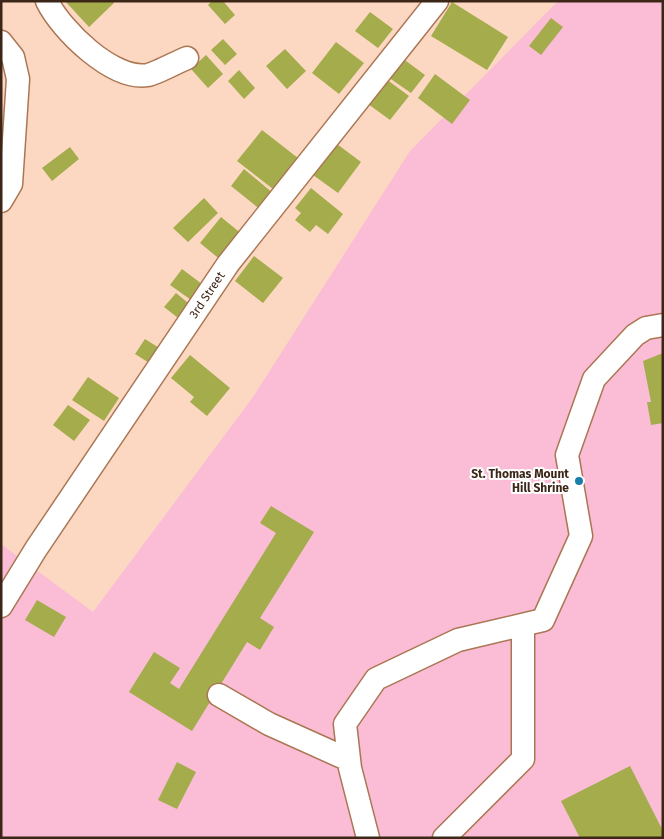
<svg xmlns="http://www.w3.org/2000/svg" width="664" height="839" viewBox="0 0 664 839" font-family="'Fira Sans',sans-serif">
  <style>
    .green { fill: #fabdd5 }
    .building { fill: #a4ac4b }
    .lines { fill: none; stroke-linecap: round; stroke-linejoin: round }
    .minor-casing { stroke: #ab7653; stroke-width: 25 }
    .minor { stroke: #fff; stroke-width: 22 }
    .poi-dot { fill: #1b7eaa; stroke: #fff; stroke-width: 2 }
    .labels { text-anchor: middle; stroke-width: 4; stroke-linejoin: round; paint-order: stroke }
    .street-label { font-size: 12px; fill: #3c2617; stroke: #fff }
    .poi-label { font-size: 12px; font-weight: bold; fill: #3c2617; stroke: #fff; text-anchor: end }
  </style>
  <rect width="100%" height="100%" fill="#fcd8c2"/>
  <!-- green -->
  <path class="green" d="M558,1h105v837h-662v-294l92,68 160,-215 157,-246z"/>
  <!-- building -->
  <path class="building" d="M65,1h47l2,2 -25,24z
    M212,1h11l12,14 -10,9 -17,-19z
    M452,2l56,35 -21,33 -56,-34z
    M370,12l23,17 -15,19 -23,-17z
    M551,18l12,9 -22,28 -12,-9z
    M223,39l14,15 -12,11 -14,-15z
    M336,42l28,21 -25,31 -27,-21z
    M285,49l21,22 -19,18 -21,-23z
    M206,55l17,19 -15,14 -17,-19z
    M402,58l23,17 -14,18 -23,-16z
    M239,70l16,18 -11,11 -16,-18z
    M435,74l35,26 -18,24 -34,-26z
    M382,76l27,20 -19,24 -26,-19z
    M262,130l36,28 -25,31 -36,-28z
    M337,144l24,18 -23,31 -25,-18z
    M70,147l9,12 -27,22 -10,-13z
    M244,169l30,25 -13,16 -30,-24z
    M311,188l32,26 -15,20 -12,-9 -6,7 -15,-12 6,-7 -6,-5z
    M204,198l14,15 -30,29 -15,-14z
    M221,217l22,18 -21,26 -22,-18z
    M254,256l29,22 -20,25 -28,-22z
    M182,269l24,18 -12,15 -24,-17z
    M176,293l17,14 -11,14 -18,-14z
    M145,339l19,12 -10,15 -19,-12z
    M663,353v70l-12,2 -4,-23h4l-8,-41z
    M190,355l40,33 -23,28 -17,-14 4,-5 -23,-19z
    M88,377l31,21 -15,23 -32,-21z
    M68,405l22,15 -16,21 -21,-16z
    M271,506l43,26 -54,86 14,9 -14,23 -13,-8 -55,89 -63,-39 25,-40 26,16 -10,15 9,6 97,-156 -16,-10z
    M37,600l29,17 -12,20 -29,-17z
    M177,762l19,10 -19,37 -19,-9z
    M630,766l33,65v7h-83l-19,-37z"/>
  <g class="lines">
    <!-- minor casing -->
    <g class="minor-casing">
      <path id="minor" d="M47,1c14,29 66,80 101,74 9,-2 29,-13 39,-17
        M1,42l12,15 5,22 -7,105 -10,17
        M1,606l35,-57 192,-285 209,-263
        M219,695l50,29 80,36
        M368,838l-18,-70 -5,-44 31,-45 82,-39 85,-20 38,-84 -14,-81 27,-76 41,-44 11,-7 17,-3
        M444,838l79,-79v-134"/>
    </g>
    <!-- minor -->
    <use href="#minor" class="minor"/>
  </g>
  <!-- markers -->
  <circle class="poi-dot" cx="579" cy="481" r="5"/>
  <g class="labels">
    <!-- street labels -->
    <g class="street-label">
      <text transform="translate(207 295) rotate(-56)" y="4">3rd Street</text>
    </g>
    <!-- poi labels -->
    <g class="poi-label">
      <text x="569" y="478">St. Thomas Mount<tspan x="569" dy="14">Hill Shrine</tspan></text>
    </g>
  </g>
  <!-- border -->
  <rect width="664" height="839" fill="none" stroke="#3c2617" stroke-width="5"/>
</svg>
